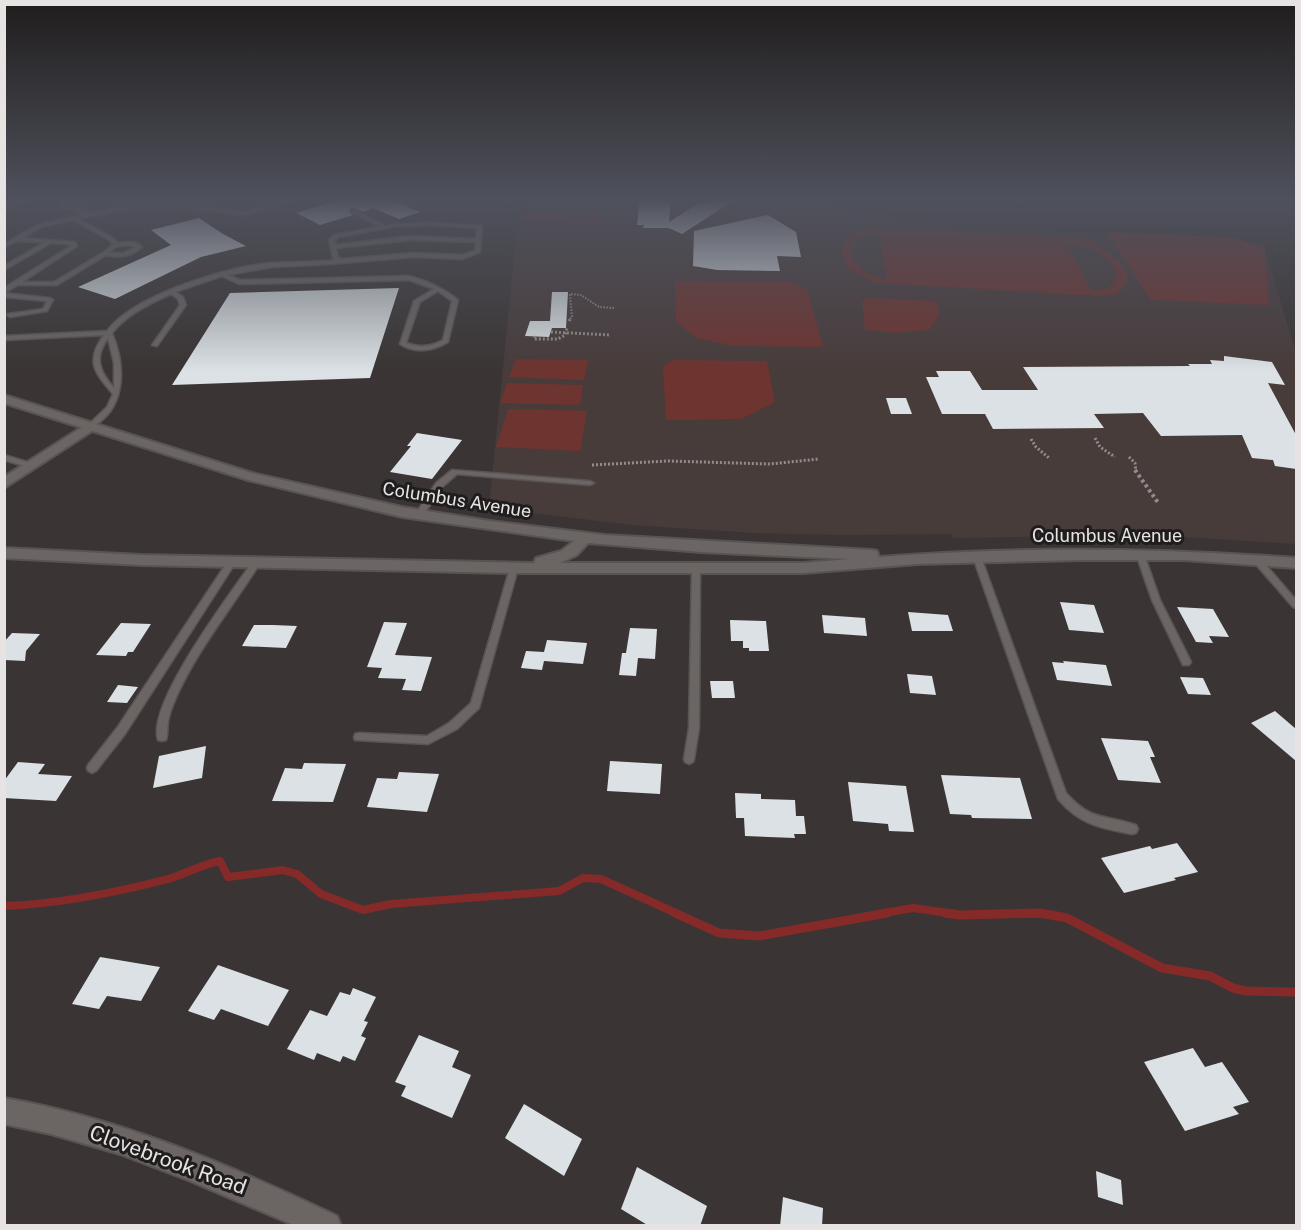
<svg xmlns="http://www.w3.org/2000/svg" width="1301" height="1230" viewBox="0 0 1301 1230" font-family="'Public Sans',sans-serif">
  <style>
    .built { fill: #483c3b }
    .green { fill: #6e3430; fill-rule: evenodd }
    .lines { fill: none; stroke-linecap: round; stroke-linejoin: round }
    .stream-far1 { stroke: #852a28; stroke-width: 8 }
    .stream { stroke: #852a28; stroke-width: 9 }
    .building { fill: #dbe1e4 }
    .service-casing { stroke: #585453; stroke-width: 3 }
    .minor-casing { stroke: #585453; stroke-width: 4 }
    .tertiary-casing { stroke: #585453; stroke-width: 4 }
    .path-far2 { stroke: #918d8c; stroke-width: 2; stroke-dasharray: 1.5 1.5; stroke-linecap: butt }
    .path-far1 { stroke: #918d8c; stroke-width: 3; stroke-dasharray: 2 2; stroke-linecap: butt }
    .path { stroke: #918d8c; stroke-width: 4; stroke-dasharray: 3 3; stroke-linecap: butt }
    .service { fill: #6b6564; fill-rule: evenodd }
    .minor { fill: #6b6564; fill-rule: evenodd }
    .tertiary { fill: #6b6564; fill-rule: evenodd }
    .labels { text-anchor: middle; stroke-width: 6; stroke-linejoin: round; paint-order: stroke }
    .street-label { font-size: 18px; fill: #e6e3e2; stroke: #1f1d1d }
    .near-street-label { font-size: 21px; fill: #e6e3e2; stroke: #1f1d1d }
  </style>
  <rect width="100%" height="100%" fill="#3a3534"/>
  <!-- built -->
  <path class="built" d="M525,199h266l154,26 318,19 33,108v192l-140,-9 -203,3 -2,-4 -106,1 -91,-2 -121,-8 -144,-17 27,-270z"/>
  <!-- green -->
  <path class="green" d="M527,211l69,1v4l4,1 -3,6 -77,-2z
    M882,228l212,11 5,6h-5c16,7 34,18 34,37l-12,12 -16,2 -224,-13 -27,-14 -8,-18c4,-19 23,-21 41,-23zM879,233l7,45 -1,1c-34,-6 -50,-41 -6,-46zM1066,243c19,3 43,11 50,31l-3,10 -7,5 -14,2z
    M1106,232l129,6 30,11 4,56 -118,-5z
    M675,281l115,1 17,7 16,58 -90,-1 -36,-8 -21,-16z
    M869,298l68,3 3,13 -11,16 -34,3 -30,-3 -3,-29z
    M516,359l72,1 -4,20 -75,-3z
    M673,360l94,1 8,41 -34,17 -75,1 -3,-54z
    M507,383l76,2 -3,20 -80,-2z
    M508,409l79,2 -7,40 -84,-4z"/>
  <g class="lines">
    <!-- stream-far1 -->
    <path class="stream-far1" d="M4,906c56,-2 110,-13 164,-27 18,-5 34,-15 52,-18l8,16 55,-7 14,4 24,20 42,16 28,-6 168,-13 24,-13 18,1 77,35
      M878,914l35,-6 42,6
      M989,914h58"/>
    <!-- stream -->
    <path class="stream" d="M675,913l44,20 40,3 128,-23
      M945,913l15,2 80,-2 27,5 95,50 48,8 23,12 13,3 50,1"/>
  </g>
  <!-- building -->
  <path class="building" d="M341,199h49l30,13 -21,7 -26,-11 -10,4 -11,-5 -3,4 4,4 -33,10 -24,-12z
    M640,199l31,1 -2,22 30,-19 3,1 7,-5h27l-54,35 -13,-6h-26l1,-3h-7z
    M768,215l28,17 5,25 -24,-1 3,15 -63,-1 -24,-4 1,-35z
    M199,218l24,16 23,12 -45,11 -86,42 -37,-12 93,-42 -20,-15z
    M399,288l-29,90 -198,7 58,-92z
    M552,292h16l-2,36h-14l-3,9 -24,-1 5,-15h20z
    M1224,356l48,6 13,23 -17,-2 28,52v34l-21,-3 -2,-6 -21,-2 -10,-23 -81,1 -18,-23 -49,1 10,14 -111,1 -8,-15h-43l-16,-37h13l-3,-6h34l12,19h56l-15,-23 167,-1 -2,-2h24l-2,-4 14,1z
    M886,398h20l6,16h-21z
    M417,433l45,7 -30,39 -42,-7 21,-26h-4z
    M1060,602l34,3 10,28 -35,-3z
    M1177,607l36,2 16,28 -20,-1 4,7 -17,-1z
    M908,612l40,3 5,16h-41z
    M822,615l43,3 2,18 -43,-3z
    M730,620l36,1 3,30h-20v-3h-6v-7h-12z
    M384,622l23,1 -12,32 37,2 -11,34 -19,-1 4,-11 -28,-1 4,-10 -15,-1z
    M121,623l30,1 -18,28h-5l-2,4 -30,-1z
    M254,625h19l24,1 -11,22 -44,-2z
    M630,628l27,1 -2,30 -17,-1 -2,18 -17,-1 3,-22h4z
    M12,633l28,1 -14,17 -1,10 -21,-1v-18z
    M547,640l40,3 -4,21 -39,-3 -2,9 -21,-2 5,-17 18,1z
    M1063,661l43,4 6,21 -55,-6 -5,-18 12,1z
    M907,674l25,2 4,19 -26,-2z
    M1180,677l23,1 8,17 -23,-1z
    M710,681h23l2,17h-23z
    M118,685l20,2 -11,16 -20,-1z
    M1275,711l21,18v32l-45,-38z
    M1101,738l47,3 7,16h-5l11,26 -43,-3z
    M206,746l-4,32 -49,10 6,-32z
    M610,761l52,3 -2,30 -53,-3z
    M18,762l27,2 -7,10 34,2 -16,25 -52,-3v-17z
    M304,763l42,1 -13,38 -61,-1 13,-33 17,1z
    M399,772l40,2 -12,38 -60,-5 10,-29 20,1z
    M941,775l79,3 12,41 -60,-1 -1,-3 -21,-1z
    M848,782l58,4 8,46 -25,-1 -1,-7 -35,-3z
    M735,793l26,1v5l34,1 1,16h8l2,18h-12l1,4 -50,-2 -1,-18h-8z
    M1177,843l21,29 -24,6 2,2 -52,13 -23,-35 49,-12 2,3z
    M100,957l60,10 -19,34 -34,-5 -8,13 -27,-5z
    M218,965l71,25 -21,36 -47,-17 -7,11 -26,-9z
    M353,988l23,9 -12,24 4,1 -7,14 5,2 -11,23 -12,-5 -3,6 -23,-9 -3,7 -27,-11 23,-39 17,6 13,-24 10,3z
    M419,1035l40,16 -7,16 19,8 -19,43 -51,-22 5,-10 -11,-4z
    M1193,1048l12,19 17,-5 27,40 -16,5 6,7 -54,17 -41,-69z
    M524,1104l58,35 -18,37 -59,-38z
    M637,1167l70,39 -7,20h-51l-28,-17z
    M1096,1171l25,9 2,25 -25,-8z
    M783,1197l40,11 -1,18h-42z"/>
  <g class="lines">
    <!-- service casing -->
    <g class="service-casing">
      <path id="service" d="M63,199h9l7,11 3,2 3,-3 -6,-10h4l6,10 -4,5 61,-11 67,5 30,5 48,-14h8l-56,16 -30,-5 -67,-5 -68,14 32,17 8,7c9,-1 17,-3 24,4 -10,9 -23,11 -36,8l-49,30h-39l-14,8v-5l67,-42 -4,-2 -16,-1 -47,27v-4l41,-24 -28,-1 -13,6v-3l33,-19 43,-10 -6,-6h-11l-3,-7zM68,199l4,8h-5l-3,-5zM73,220l33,18 8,6 -10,8 -50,30h-32l55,-36 -2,-4 -53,-4 19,-11zM128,245l8,2 -13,6h-14l6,-6z
        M353,209l32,17 12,-2 36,-1 49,3 -2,26 -18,7 -48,-2 -85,7 -57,3 -45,8 13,5 169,-4c19,5 34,12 49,24l-10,42c-15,9 -33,12 -48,2l14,-43 20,-12 -25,-9 -170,4 -17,-8 -47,16 8,5 3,8 -29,41 -5,-1 28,-40 -2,-6 -7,-5c-21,9 -45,21 -59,39 14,33 15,77 -22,95l-3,-2 20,-19 6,-13c-19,-22 -28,-33 -9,-59l-100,5v-4l103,-5c26,-35 112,-61 154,-67 25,-3 50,-1 74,-4l-2,-2 -4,-18 5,-5 46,-8 -29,-16v-1zM433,225l44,3 -1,11 -66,-3 -74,9 -1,-5 3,-3 59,-11zM410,240l66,2 -1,9 -13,4 -48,-2 -73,6 -3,-2 -2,-9zM438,291l14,10 -9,39c-12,7 -23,8 -37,3l14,-41zM108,338l6,25v25c-15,-17 -20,-31 -6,-50z
        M4,293l46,5 3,2 -6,11 -37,6 -3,-2 1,-1 35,-5 4,-8 -43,-4z
        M4,455l30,9 1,2 -4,2 -27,-8z
        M452,470l138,11 4,2 -4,2 -133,-11 -15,13 -20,30h-6l-1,-2 21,-32z
        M1140,551l4,3 16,46 31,62 -2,3h-6l-31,-65 -16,-46z
        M977,554l4,3 85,236c26,29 38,21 70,32l2,4 -2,4 -4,1c-31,-6 -52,-9 -74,-35l-85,-242z
        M1256,556l3,1 37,43v8l-3,-1 -40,-46 -1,-2 1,-2z
        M231,560l4,3 -1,2 -109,169 -29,37 -4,2 -4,-2 -1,-3 1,-3 29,-37 111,-167z
        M256,560l4,3c-28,45 -64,88 -85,137 -3,7 -6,15 -7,22 -1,6 0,12 -2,18l-4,1 -4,-1c-12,-36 73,-147 95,-179z
        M514,565l4,3 -39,140 -22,21 -29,15 -73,-4 -1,-3 1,-3 4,-1 68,3 22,-13 22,-20 39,-135z
        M696,566l4,3 -1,159 -5,31 -1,3 -4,2 -4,-2 -1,-3 5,-31 3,-159z"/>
    </g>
    <!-- minor casing -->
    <g class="minor-casing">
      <path id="minor" d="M90,422l5,1 1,3 -1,3 -91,59v-11z
        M4,1098c110,19 216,63 316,110l17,8 4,10h-45l-108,-46 -68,-26 -69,-20 -47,-10z"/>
    </g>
    <!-- tertiary casing -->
    <g class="tertiary-casing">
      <path id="tertiary" d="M16,199h10l-22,13v-6z
        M4,395l248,78 150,34 88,14 115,14 267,15 5,1 2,6c138,-11 278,-9 417,1v10l-112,-8h-102l-164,4 -115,9h-289l-373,-8 -137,-7v-10l137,7 393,8 2,-5 25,-7 13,-10 -172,-24 -154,-37 -244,-77zM588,543l113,9 148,7 -46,4h-243l17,-8z"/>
    </g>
    <!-- path-far2 -->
    <path class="path-far2" d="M570,319l2,-2 -2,-23 11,1 18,12 16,1"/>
    <!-- path-far1 -->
    <path class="path-far1" d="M569,321l2,-3
      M551,332l60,3
      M535,336l-1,3h24l7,-4 2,-7
      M1095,438l5,9 15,10
      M1031,439l5,8 13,11
      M1129,457l6,6 1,9
      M592,465l76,-4 102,3 49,-5"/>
    <!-- path -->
    <path class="path" d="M1135,470l24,34"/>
    <!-- service -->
    <use href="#service" class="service"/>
    <!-- minor -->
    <use href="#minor" class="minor"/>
    <!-- tertiary -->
    <use href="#tertiary" class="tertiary"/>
  </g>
  <!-- sky -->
  <linearGradient id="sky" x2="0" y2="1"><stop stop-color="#201d1d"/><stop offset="0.54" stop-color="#4f515c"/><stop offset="1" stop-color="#4f515c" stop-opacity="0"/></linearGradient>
  <rect width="1301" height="371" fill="url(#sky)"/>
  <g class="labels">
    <!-- street labels -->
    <g class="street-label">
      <text transform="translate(457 500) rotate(9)" y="6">Columbus Avenue</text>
      <text x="1107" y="542">Columbus Avenue</text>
    </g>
    <!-- near-street labels -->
    <g class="near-street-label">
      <text transform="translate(168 1160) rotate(20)" y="7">Clovebrook Road</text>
    </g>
  </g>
  <!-- border -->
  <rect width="1301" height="1230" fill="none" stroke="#e6e3e2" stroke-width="12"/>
</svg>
